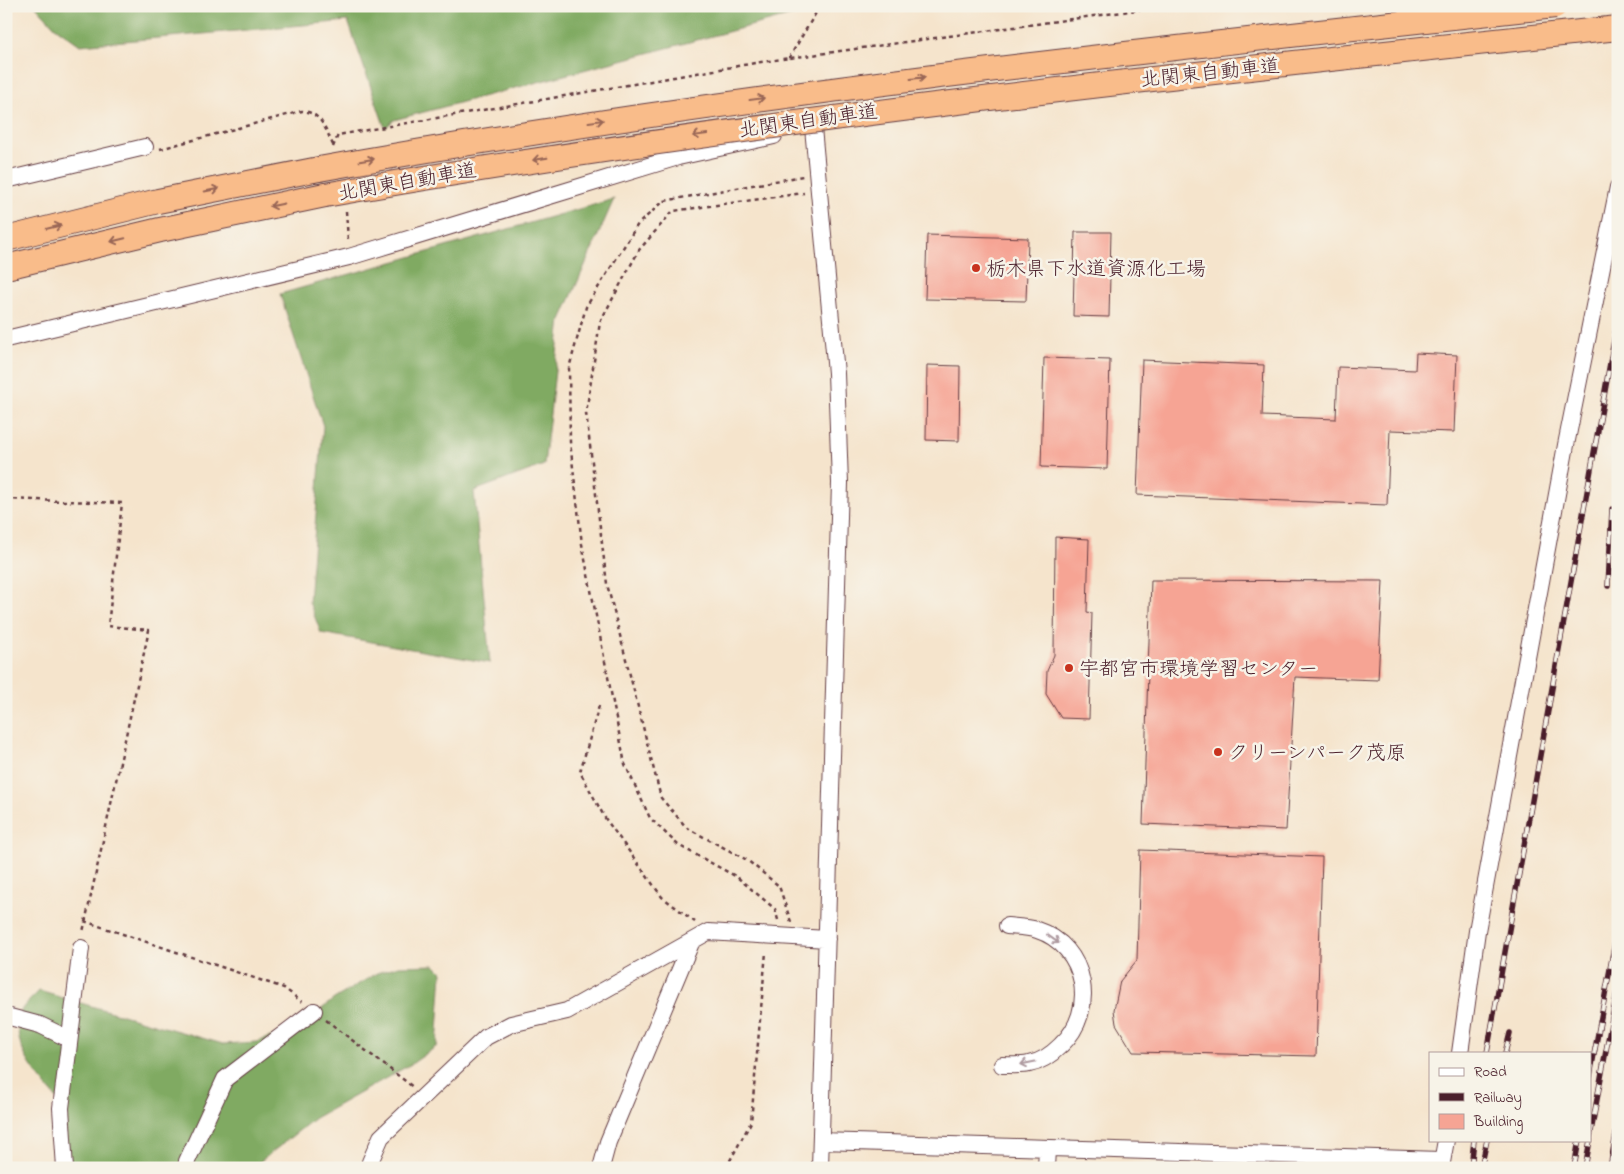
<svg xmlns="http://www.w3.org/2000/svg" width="1624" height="1174" viewBox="0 0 1624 1174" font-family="'Indie Flower','Klee One',sans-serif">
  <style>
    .forest { fill: #80aa62; stroke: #656446 }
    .building { fill: #f6a494 }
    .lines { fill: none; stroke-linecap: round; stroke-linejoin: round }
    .minor-casing { stroke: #643d43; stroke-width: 18 }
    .highway-casing { stroke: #643d43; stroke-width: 26 }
    .path { stroke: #643d43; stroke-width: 2.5; stroke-dasharray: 4 4; stroke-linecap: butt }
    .minor { stroke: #fff; stroke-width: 16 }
    .highway { stroke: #f9bc8a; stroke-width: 24 }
    .rail-casing { stroke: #4a1f2b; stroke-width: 5.5 }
    .rail { stroke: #f7f3e8; stroke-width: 4; stroke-dasharray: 11; stroke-linecap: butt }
    .highway-bridge-casing { stroke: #643d43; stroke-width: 26; stroke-linecap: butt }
    .highway-bridge { stroke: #f9bc8a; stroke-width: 24 }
    .oneway { stroke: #996656 }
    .oneway2 { stroke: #ae9aa0 }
    .poi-dot { fill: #c8321e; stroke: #f7f3e8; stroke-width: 2 }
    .labels { text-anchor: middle; stroke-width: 5; stroke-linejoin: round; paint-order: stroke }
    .street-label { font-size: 20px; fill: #4a1f2b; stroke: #f7f3e8 }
    .poi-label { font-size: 20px; fill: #4a1f2b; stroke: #f7f3e8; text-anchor: start }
  </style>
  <rect width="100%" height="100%" fill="#f7f3e8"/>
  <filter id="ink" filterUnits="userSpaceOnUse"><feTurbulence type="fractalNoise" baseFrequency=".02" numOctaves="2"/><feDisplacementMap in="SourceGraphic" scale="10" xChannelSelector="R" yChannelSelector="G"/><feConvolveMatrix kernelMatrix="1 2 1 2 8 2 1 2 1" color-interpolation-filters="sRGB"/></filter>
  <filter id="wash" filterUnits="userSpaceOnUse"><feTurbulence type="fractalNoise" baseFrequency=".0096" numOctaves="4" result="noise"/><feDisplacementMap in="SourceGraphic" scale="20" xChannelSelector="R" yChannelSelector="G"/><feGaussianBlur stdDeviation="1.12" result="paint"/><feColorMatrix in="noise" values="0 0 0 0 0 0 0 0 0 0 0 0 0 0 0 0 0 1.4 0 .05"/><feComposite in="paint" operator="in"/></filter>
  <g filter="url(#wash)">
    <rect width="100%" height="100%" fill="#f5e4cc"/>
    <!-- forest -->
    <path class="forest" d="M36,6h774l-3,5 -413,109 -9,8 -37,-107 -268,24 -25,-18z
      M614,199l-53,121 -17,145 -70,26 16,172 -169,-30 -12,-31 14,-176 -43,-132z
      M435,965l7,7 -5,74 -24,17 -98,55 -63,50h-193l6,-59c-21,-28 -58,-60 -44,-98 3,-7 13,-14 18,-20l184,53 33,-2 43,-15 35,-28 43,-26 21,-7z"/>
    <g id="blocks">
      <!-- building -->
      <path class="building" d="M1075,232h36l-2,85 -36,-1z
        M927,235l101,3 -2,63 -101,-2z
        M1416,353l41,2 -3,77 -64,-2 -3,75 -250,-10 5,-135 122,5 -2,51 74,3 2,-52 77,3z
        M1044,358l66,2 -3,109 -66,-2z
        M927,365l33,1 -1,75 -33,-1z
        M1055,537l34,2 -2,73 5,1 -3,106 -28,-1 -15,-24 1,-23 7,-16z
        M1151,580l232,1 -5,99 -83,-3 -9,153 -143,-6z
        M1140,850l182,7 -6,199 -183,-4 -17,-28 -2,-14 6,-29 17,-21z"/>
    </g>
  </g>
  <g filter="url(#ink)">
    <use href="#blocks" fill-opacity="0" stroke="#643d43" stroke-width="1"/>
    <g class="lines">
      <!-- minor casing -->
      <g class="minor-casing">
        <path id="minor" d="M813,128l23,245 4,110 -20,685
          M6,180l139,-33
          M6,339l343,-82 329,-100 96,-21
          M6,1016l34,9 29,14
          M1460,1053l17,-122 15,-82 74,-404 52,-258
          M1002,1065c9,0 19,1 27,-1 12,-2 24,-11 32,-19 37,-34 26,-99 -24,-115 -9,-3 -20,-3 -30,-4
          M821,1141l620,19
          M65,1168l-4,-60 20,-160
          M186,1168l1,-7 38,-82 89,-68
          M370,1168v-6l11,-25 105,-100 25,-13 56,-13 141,-79 119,7
          M601,1168l7,-26 83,-199
          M1046,1168l1,-19
          M1441,1168l5,-28"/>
      </g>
      <!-- highway casing -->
      <g class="highway-casing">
        <path id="highway" d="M6,239l152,-38 161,-32
          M6,267l154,-37 165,-35"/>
      </g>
      <!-- path -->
      <path class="path" d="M789,58l31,-52
        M333,147l5,-12 423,-73 405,-56
        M160,149l142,-38c19,1 24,19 31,34
        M346,211l2,29
        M6,499l116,4 -14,123 41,4 -66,302
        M599,706l-19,66 25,46 57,79 33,25
        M778,920l-3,-11 -38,-32 -59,-32 -28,-27 -25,-54 -43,-220 -12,-102 -1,-74 17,-61 52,-83 26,-23 139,-25
        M84,921l200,67 18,14
        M791,922l-12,-36 -32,-26 -60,-32 -26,-30 -54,-214 -21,-171 14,-91 39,-72 34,-39 131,-18
        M326,1020l87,67
        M726,1168l25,-46 15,-170"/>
      <!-- minor -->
      <use href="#minor" class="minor"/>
      <!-- highway -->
      <use href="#highway" class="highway"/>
      <!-- rail casing -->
      <g class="rail-casing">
        <path id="rail" d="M1608,586l4,-77
          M1487,1053l131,-735
          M1505,1053l5,-20
          M1590,1076l28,-150
          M1590,1137l28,-151
          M1471,1168l3,-28
          M1481,1168l6,-28
          M1574,1168l5,-28
          M1585,1168l5,-28
          M1610,1168l8,-45"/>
      </g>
      <!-- rail -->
      <use href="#rail" class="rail"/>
      <!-- highway-bridge casing -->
      <g class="highway-bridge-casing">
        <path id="highway-bridge" d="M319,169c409,-74 822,-118 1236,-163
          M325,195c428,-75 860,-121 1293,-167"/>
      </g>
      <!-- highway-bridge -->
      <use href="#highway-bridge" class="highway-bridge"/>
    </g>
    <!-- one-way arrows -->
    <defs><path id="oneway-shaft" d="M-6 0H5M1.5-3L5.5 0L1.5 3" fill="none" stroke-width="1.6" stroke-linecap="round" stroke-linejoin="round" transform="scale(1.25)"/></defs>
    <g class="oneway">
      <use href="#oneway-shaft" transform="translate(918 78) rotate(-7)"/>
      <use href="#oneway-shaft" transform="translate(757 99) rotate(-8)"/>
      <use href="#oneway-shaft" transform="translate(596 121) rotate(-8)"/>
      <use href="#oneway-shaft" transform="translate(700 135) rotate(172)"/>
      <use href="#oneway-shaft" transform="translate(540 159) rotate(171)"/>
      <use href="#oneway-shaft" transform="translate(367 160) rotate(-10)"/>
      <use href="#oneway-shaft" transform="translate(212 190) rotate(-11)"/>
      <use href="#oneway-shaft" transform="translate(277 205) rotate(168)"/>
      <use href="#oneway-shaft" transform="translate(54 227) rotate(-14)"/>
      <use href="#oneway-shaft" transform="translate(118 240) rotate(166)"/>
    </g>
    <g class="oneway2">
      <use href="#oneway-shaft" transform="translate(1053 939) rotate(36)"/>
      <use href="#oneway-shaft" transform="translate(1028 1063) rotate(169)"/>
    </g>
  </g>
  <!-- markers -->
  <g class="poi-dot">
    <circle cx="976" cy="268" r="5"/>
    <circle cx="1069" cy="668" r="5"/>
    <circle cx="1218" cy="752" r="5"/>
  </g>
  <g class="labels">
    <!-- street labels -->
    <g class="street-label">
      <text transform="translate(1210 72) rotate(-6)" y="7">北関東自動車道</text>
      <text transform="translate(808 120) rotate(-8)" y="7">北関東自動車道</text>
      <text transform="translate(407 181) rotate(-10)" y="7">北関東自動車道</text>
    </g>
    <!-- poi labels -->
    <g class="poi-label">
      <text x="986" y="275">栃木県下水道資源化工場</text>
      <text x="1079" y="675">宇都宮市環境学習センター</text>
      <text x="1228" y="759">クリーンパーク茂原</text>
    </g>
  </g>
  <!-- margin -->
  <rect width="1624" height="1174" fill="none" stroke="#f7f3e8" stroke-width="25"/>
  <!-- legend -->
  <rect x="1429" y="1052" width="162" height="90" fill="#f7f3e8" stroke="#b29e9c"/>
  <rect x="1439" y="1068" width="25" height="8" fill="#ffffff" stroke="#b29e9c"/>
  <text x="1474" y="1076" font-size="15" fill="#4a1f2b">Road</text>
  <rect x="1439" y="1093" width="25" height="8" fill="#4a1f2b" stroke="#b29e9c"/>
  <text x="1474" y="1102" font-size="15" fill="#4a1f2b">Railway</text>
  <rect x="1439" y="1114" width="25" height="15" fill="#f6a494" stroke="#b29e9c"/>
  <text x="1474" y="1126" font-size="15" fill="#4a1f2b">Building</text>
</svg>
